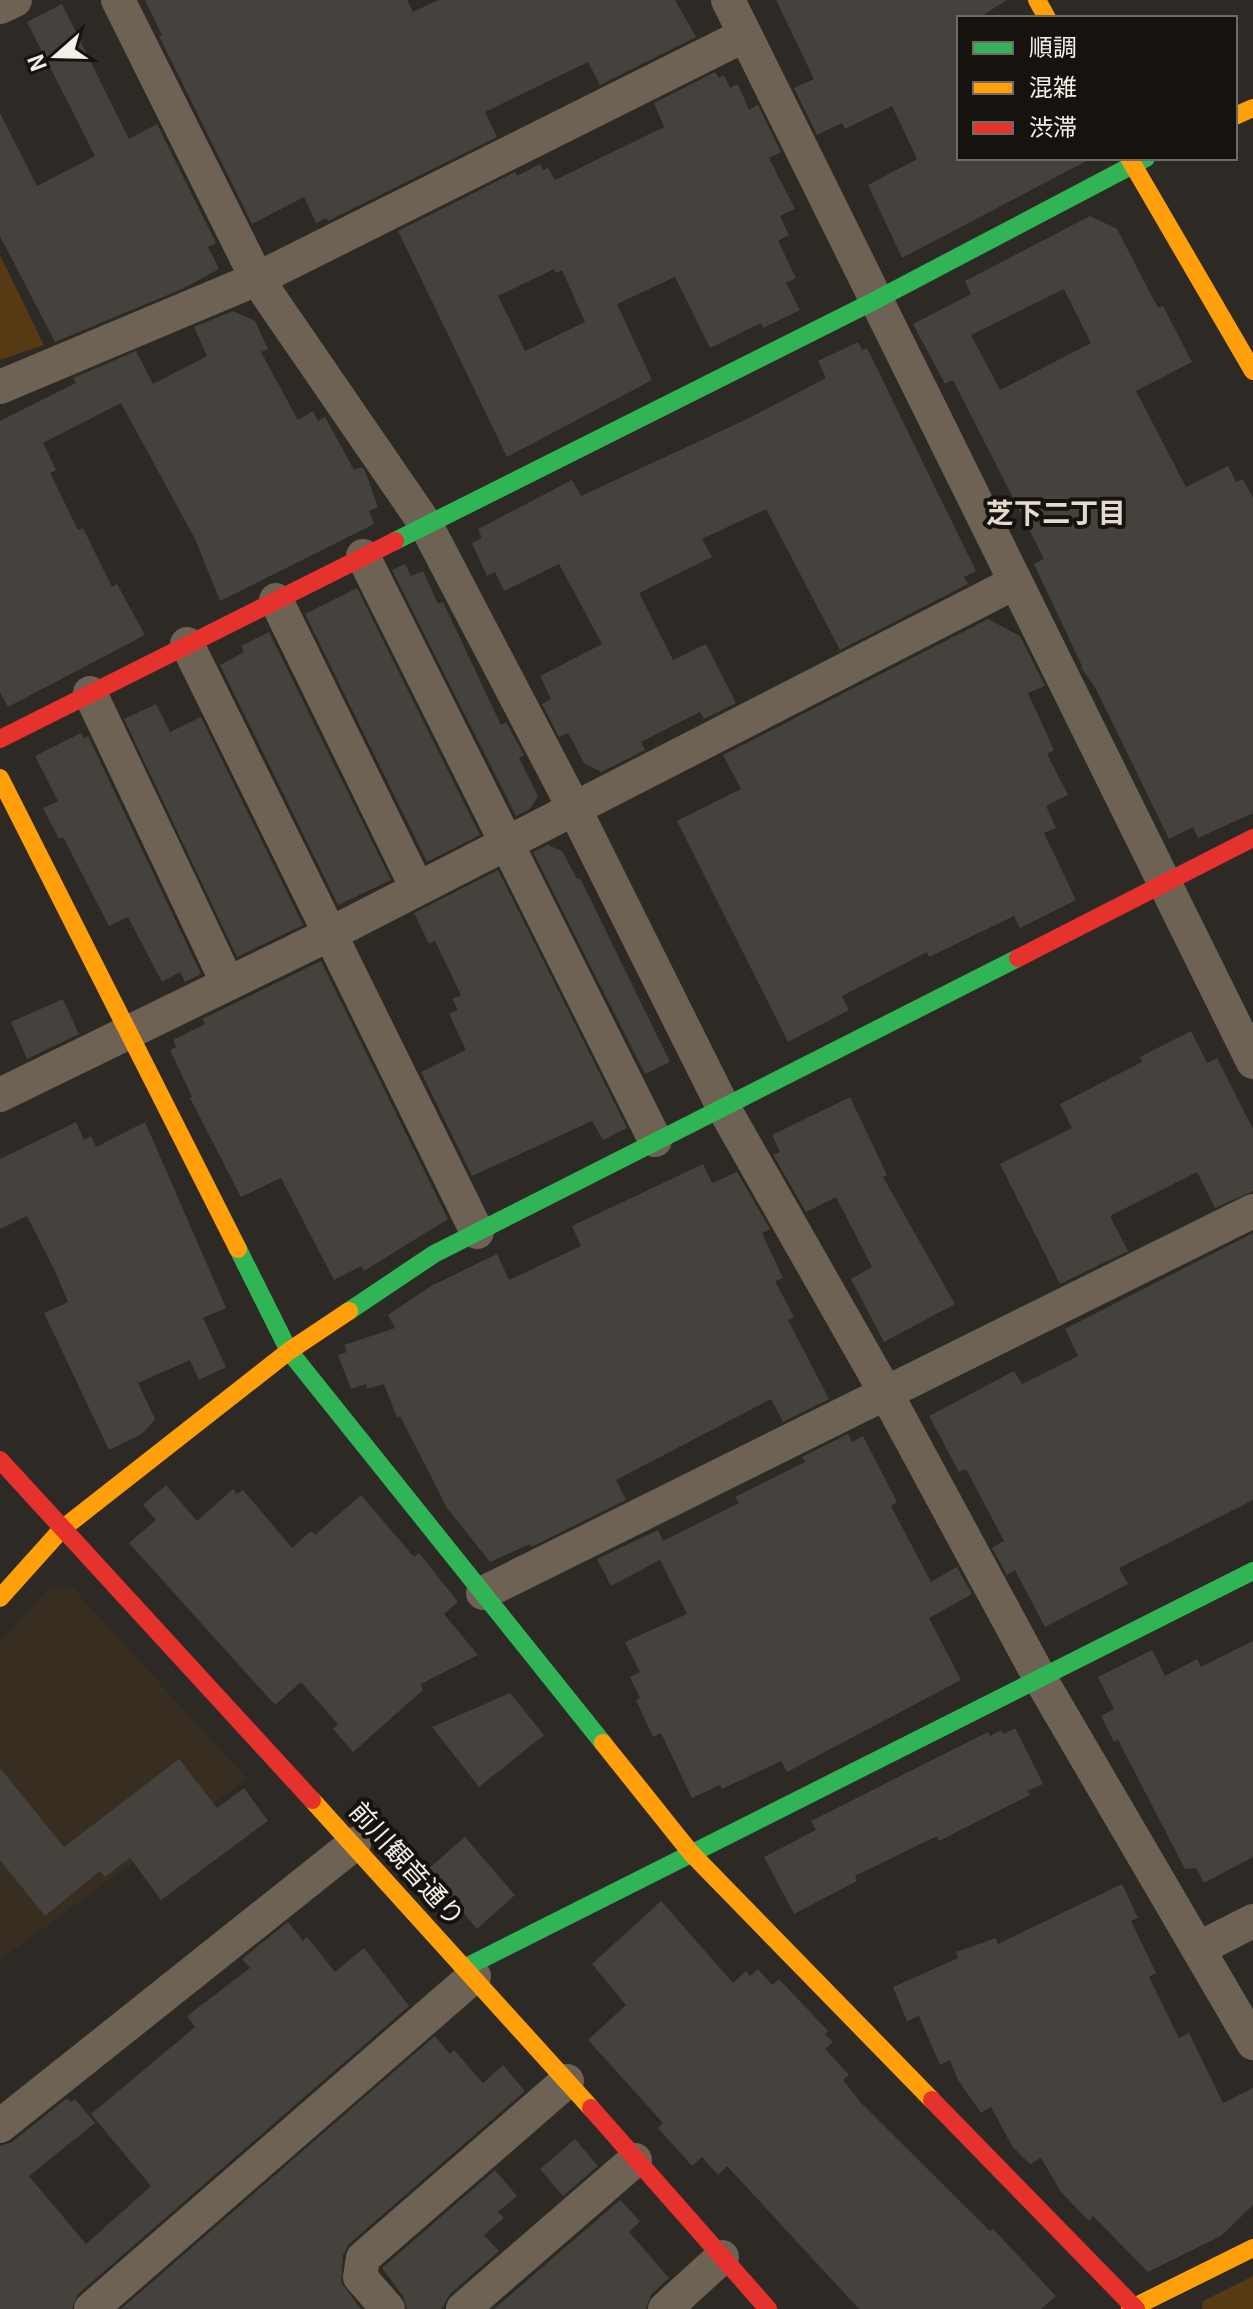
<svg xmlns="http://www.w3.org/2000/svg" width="1253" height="2309" viewBox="0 0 1253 2309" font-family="Georgia,'Noto Sans JP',serif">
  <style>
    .built { fill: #372d20 }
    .park { fill: #563a14 }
    .building { fill: #45413d; fill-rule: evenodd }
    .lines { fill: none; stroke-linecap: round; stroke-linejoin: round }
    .street { stroke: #6e6254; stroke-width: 34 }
    .fast { stroke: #30b455; stroke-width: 18 }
    .slow { stroke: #ff9f0a; stroke-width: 18 }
    .jam { stroke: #e5322d; stroke-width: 18 }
    .labels { text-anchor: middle; stroke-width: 8; stroke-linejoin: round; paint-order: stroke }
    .street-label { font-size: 26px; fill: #f4efe9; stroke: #16120e }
    .neighbourhood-label { font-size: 28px; font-weight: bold; fill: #e3d9cd; stroke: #16120e }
  </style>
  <rect width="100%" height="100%" fill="#2d2924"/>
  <!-- built -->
  <path class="built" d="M50,1587l23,1 174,191 -247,181v-318z"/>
  <!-- park -->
  <path class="park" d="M0,255l44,90 -44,15z
    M1253,2276v33h-51l1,-8z"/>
  <!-- building -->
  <path class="building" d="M145,0h262l6,12 25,-12h237l21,37 -96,48 -12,-23 -103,50 12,25 -169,84 -2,-3 -10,5 -12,-26 -52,27 -93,-188 3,-1z
    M776,0h231l-29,18h-19v140h133l-190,100 -34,-73 49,-26 -25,-53 -47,23 -3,-6 -25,12 -23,-47 20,-9z
    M62,4l67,135 28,-15 59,119 -8,4 11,22 -37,20 -127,53 -55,-106v-123l37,73 58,-30 -68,-134z
    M715,72l4,6 5,-3 6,13 8,-4 11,26 9,-5 23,47 -12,6 26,51 -15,7 9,19 -11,6 18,37 -10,5 14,27 -37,18 -2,-5 -51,25 -35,-71 -58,27 35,76 -145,77 -109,-226 117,-59 2,4 23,-12 3,6 5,-2 7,12 109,-53 -10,-24zM554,269l2,4 6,-3 23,52 -60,29 -27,-55z
    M1090,216l27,13 41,79 5,-2 29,56 -56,29 50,96 42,-21 8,16 7,-3 10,19v315l-55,25 -5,-11 -24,12 -73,-150 -16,-23 3,2 -49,-104 10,-5 -91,-179 -8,4 -32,-60 58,-30 -6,-13zM1064,289l27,54 -91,47 -29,-55z
    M233,311l22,10 13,28 -7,3 37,68 15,-9 5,10 7,-4 29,53 8,-3 3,4 13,36 -9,4 5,13 -154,77 -25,-62 -74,-136 -78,40 13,27 -6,3 28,57 5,-2 29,59 5,-3 28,51 -137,72 -8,-15v-271l76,-38 -3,-5 63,-27 17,33 54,-28 -13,-29z
    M858,342l4,8 5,-2 109,223 -12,6 4,7 -128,66 -74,-141 -64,30 10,18 -73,36 34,67 33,-16 30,59 -32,16 -4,-7 -59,30 4,8 -44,22 -17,-9 -16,-30 -9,4 -17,-33 9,-5 -11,-23 62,-32 -43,-80 -55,27 -9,-19 -8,4 -15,-33 10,-5 -4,-9 94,-49 9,16 166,-77 79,-41 -8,-17z
    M405,564l6,12 12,-5 15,33 5,-2 58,123 5,-3 18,33 -5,3 19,38 -8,13 -14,7 -124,-246z
    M357,588l123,247 -53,27 -122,-248z
    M988,619l32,17 25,50 -17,7 26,57 -7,4 21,41 -22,11 10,22 -12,5 32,67 -56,28 -6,-12 -85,41 -2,-5 -85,44 7,14 -61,32 -111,-221 64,-32 -18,-34z
    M269,632l122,248 -53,25 -118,-240 24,-13 -3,-6z
    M156,704l14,28 31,-15 102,208 -66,32 -113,-238z
    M81,733l3,6 4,-3 113,238 -16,8 -5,-10 -18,10 -34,-65 -19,9 -46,-89 -4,2 -16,-31 15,-7 -23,-45z
    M548,845l14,6 15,28 3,-1 90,184 -25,12 -112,-222z
    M498,870l129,258 -24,12 -11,-19 -120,55 -51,-104 45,-22 -17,-36 9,-4 -6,-11 9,-4 -26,-54 -6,3 -15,-31z
    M321,961l127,258 -84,52 -3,-5 -27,14 -53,-102 -40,19 -51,-99 2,-1 -22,-47 6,-3 -3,-7 32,-16 -3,-5z
    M63,999l16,35 -52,25 -16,-37z
    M1191,1031l16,32 10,-5 36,71v62l-38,17 -18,-36 -87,44 18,35 -68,33 -60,-120 72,-36 -12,-24 82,-42 -2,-5z
    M850,1097l37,78 -4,2 72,127 -71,38 -33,-63 21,-12 -36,-70 -30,15 -33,-57 7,-3 -8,-17z
    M76,1122l8,18 7,-4 5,11 49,-25 81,186 -23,10 23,49 -27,13 -9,-20 -52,23 17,36 -13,15 -33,16 -65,-137 24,-11 -14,-33 -27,-53 -27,13v-70z
    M703,1164l9,19 25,-11 33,57 -8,4 21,45 -8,3 19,36 -6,3 41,79 -46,23 -12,-23 -155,81 10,20 -95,47 -1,-3 -40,18 -43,-54 -47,-92 -3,2 -13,-34 -17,5 -1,-5 -15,5 -13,-34 9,-3 -3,-7 51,-17 -7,-13 43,-29 66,-32 12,26 72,-34 -9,-20z
    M1253,1233v267l-134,68 9,16 -83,43 -30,-57 -8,5 -15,-27 12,-7 -38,-72 -7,3 -30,-56 85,-45 8,13 56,-28 -13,-27z
    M848,1434l4,8 11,-6 34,66 -6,4 40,76 26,-15 15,27 -43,24 32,62 -174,92 -6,-11 -59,28 -2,-4 -28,13 -31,-65 -8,4 -17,-37 4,-2 -10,-21 10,-5 -15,-30 62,-28 -27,-54 -49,26 -14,-27 61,-29 5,11 76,-38 -4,-6 70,-35 -3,-5z
    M166,1485l31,36 36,-32 4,5 6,-4 49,58 19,-17 4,4 46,-40 53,62 5,-4 39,49 -14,12 34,41 -57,29 2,6 -70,62 -20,-23 5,-5 -37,-42 -26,23 -146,-162 27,-23 -13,-15z
    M1253,1641v216l-49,26 -8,-15 -11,1 -67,-129 -4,2 -13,-26 13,-7 -16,-32 54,-27 13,26 32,-17 4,8z
    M510,1693l34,42 -65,52 -47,-60z
    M1015,1728l28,56 -16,7 3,4 -91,46 -2,-5 -82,40 2,5 -63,33 -30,-57 52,-27 -5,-9 177,-89 2,4 11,-6 3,4z
    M179,1759l38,49 27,-20 24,33 -107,79 -31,-42 -25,19 -5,-6 -55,45 -45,-56v-92l64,79z
    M465,1837l50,58 -38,34 -50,-59z
    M1122,1884l16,34 -7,3 25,52 -7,4 30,61 10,-5 34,70 30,-15v117l-32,31 -73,36 -55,-56 -4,5 -28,-29 -20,-34 -11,6 -18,-18 -21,-39 -10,6 -23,-33 -8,-20 -10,5 -21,-49 -12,5 -14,-34 65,-29 -2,-6 40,-14 2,6z
    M661,1901l72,82 13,-12 4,5 8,-7 14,16 7,-6 49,52 -3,3 8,8 -8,7 24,26 -6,5 18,23 129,128 3,-2 63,67 -15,13h-182l-132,-143 -9,9 -16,-18 -10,9 -34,-38 5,-5 -75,-83 38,-35 -34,-41z
    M288,1922l15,19 4,-4 28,35 29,-24 45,58 -331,288 -6,15h-72v-163l12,-4 55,-44 4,4 4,-3 20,24 -66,53 57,68 65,-58 -60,-72 104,-87 -8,-11 63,-48 -8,-9z
    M435,2036l15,18 4,-4 29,33 20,-18 22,26 -176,153 -6,11 -2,27 20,27h-240z
    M575,2139l23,27 -35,30 -23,-27z
    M495,2170l22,26 -19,16 6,6 -20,17 15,16 -49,43 -9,15h-34l-4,-13 -21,-28z
    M620,2200l20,21 -11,11 40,46 -18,17 -5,14h-152z"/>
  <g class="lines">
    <!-- street -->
    <path class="street" d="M118,0l139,279 169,246 148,283 148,297 165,290 154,285 212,363
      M728,0l525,1062
      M0,7l15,-7
      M0,387l257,-108 488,-244
      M363,556l292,584
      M276,600l141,288
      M187,644l290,588
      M90,693l138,291
      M0,1095l330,-161 684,-351
      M483,1593l770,-382
      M1198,1949l55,-28
      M0,2126l354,-282
      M91,2309l383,-333
      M388,2309l-28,-32 3,-19 204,-177
      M463,2309l172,-149
      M665,2309l57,-52"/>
    <!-- fast -->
    <path class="fast" d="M395,541l479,-240 272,-143
      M238,1249l51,102 314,392
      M349,1311l85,-57 584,-296
      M466,1967l787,-396"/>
    <!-- slow -->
    <path class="slow" d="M1037,0l10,18
      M1235,116l18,-8
      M1129,158l124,213
      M0,778l238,471
      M0,1598l62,-69 227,-178 60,-40
      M603,1743l88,110 241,247
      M312,1800l279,308
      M1130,2309l123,-61"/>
    <!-- jam -->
    <path class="jam" d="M0,739l395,-198
      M1018,958l235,-120
      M0,1460l312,340
      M932,2100l204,209
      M591,2108l177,201"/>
  </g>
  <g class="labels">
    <!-- street labels -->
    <g class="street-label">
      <text transform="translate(407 1864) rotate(48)" y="9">前川観音通り</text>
    </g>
    <!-- neighbourhood labels -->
    <g class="neighbourhood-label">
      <text x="1056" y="523">芝下二丁目</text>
    </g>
  </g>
  <!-- legend -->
  <rect x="957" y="16" width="280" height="144" fill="#16120e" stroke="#6f6a66" stroke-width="2"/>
  <rect x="973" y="42" width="40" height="12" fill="#30b455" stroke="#6f6a66" stroke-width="2"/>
  <text x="1029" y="56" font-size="24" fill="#f4efe9">順調</text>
  <rect x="973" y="82" width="40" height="12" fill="#ff9f0a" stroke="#6f6a66" stroke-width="2"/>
  <text x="1029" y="96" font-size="24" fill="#f4efe9">混雑</text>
  <rect x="973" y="122" width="40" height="12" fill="#e5322d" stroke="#6f6a66" stroke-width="2"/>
  <text x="1029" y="136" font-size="24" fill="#f4efe9">渋滞</text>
  <!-- north arrow -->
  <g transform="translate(56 56) rotate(250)" stroke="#16120e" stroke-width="6" paint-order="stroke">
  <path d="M0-6L14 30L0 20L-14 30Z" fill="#f4efe9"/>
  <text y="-12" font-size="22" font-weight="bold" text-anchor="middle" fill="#f4efe9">N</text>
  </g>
</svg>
